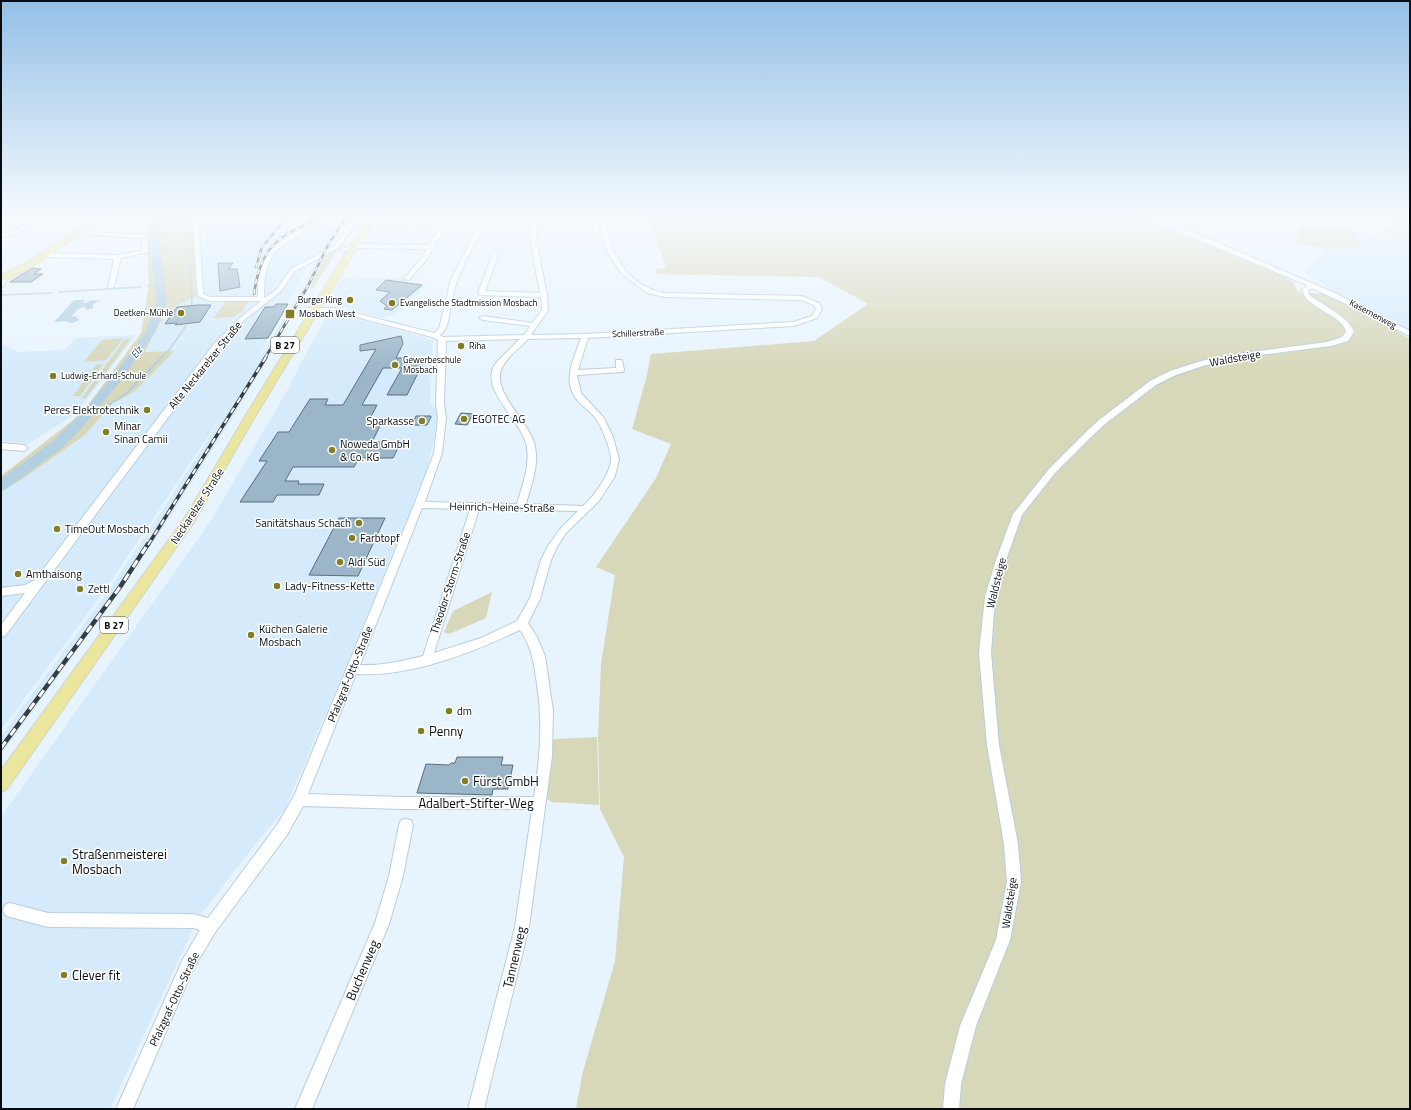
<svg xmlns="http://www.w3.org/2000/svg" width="1411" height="1110" viewBox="0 0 1411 1110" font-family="'Titillium Web',sans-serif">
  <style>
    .built { fill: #d5ebfb; fill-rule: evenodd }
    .green { fill: #d7d7b9 }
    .water { fill: #b3cfe2 }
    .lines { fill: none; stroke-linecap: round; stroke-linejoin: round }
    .stream-far1 { stroke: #b3cfe2; stroke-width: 1.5 }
    .stream { stroke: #b3cfe2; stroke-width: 2 }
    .river { fill: #b3cfe2; fill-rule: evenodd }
    .building { fill: #9bb6c9; stroke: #5a6d7a }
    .minor-casing { stroke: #b8cddc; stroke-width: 2 }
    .major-casing { stroke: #d2d3d4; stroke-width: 2 }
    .minor { fill: #fff; fill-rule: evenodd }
    .major { fill: #eae69d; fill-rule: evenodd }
    .rail-far2-casing { stroke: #353c42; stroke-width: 2.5 }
    .rail-far1-casing { stroke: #353c42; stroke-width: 3.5 }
    .rail-casing { stroke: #353c42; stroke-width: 4.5 }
    .rail-far2 { stroke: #fff; stroke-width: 1.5; stroke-dasharray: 5; stroke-linecap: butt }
    .rail-far1 { stroke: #fff; stroke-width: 2; stroke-dasharray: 6; stroke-linecap: butt }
    .rail { stroke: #fff; stroke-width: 3; stroke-dasharray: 8; stroke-linecap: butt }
    .poi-dot { fill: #837e26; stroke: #fff; stroke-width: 1.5 }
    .labels { text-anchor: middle; stroke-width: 3; stroke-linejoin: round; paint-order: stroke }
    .far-poi-label { font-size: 9px; fill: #060c11; stroke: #fff; text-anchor: start }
    .far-street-label { font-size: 9px; fill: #060c11; stroke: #fff }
    .shield { fill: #fff; stroke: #515558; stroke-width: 1 }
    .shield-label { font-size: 10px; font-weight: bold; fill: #060c11 }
    .far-water-label { font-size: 10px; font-style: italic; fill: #063b57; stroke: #fff }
    .street-label { font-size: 11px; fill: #060c11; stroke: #fff }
    .poi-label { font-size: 11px; fill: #060c11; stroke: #fff; text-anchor: start }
    .near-poi-label { font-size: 13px; fill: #060c11; stroke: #fff; text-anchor: start }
    .near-street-label { font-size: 13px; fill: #060c11; stroke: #fff }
  </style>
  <rect width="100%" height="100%" fill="#e8f4fd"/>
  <!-- built -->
  <path class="built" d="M189,215h161l-10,14 -37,69 -73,124 -68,107 -36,54 -125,172v-19l103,-139 58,-86 76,-119 -133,198 -104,140v-238l20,-12 64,-45 27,-31 22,-12 41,-41 -30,1 13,-27 9,-10 11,-10 18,-8 -3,-68zM312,259l-2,13 -7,15 -51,82z
    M1354,232l56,8v91l-77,-40 -27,-18 20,-24 34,-2z
    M405,278l3,5 18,1 -23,26 -20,8 -56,-15 14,-24z
    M336,315l19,3 78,22 -3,64 7,6 -2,26 -9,36 -83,202 -58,135 -28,33 -59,76 -88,191h-109v-292l209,-295 74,-126 42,-80z
    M136,335l-50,66 -20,19 -38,24 -27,-3v-95l3,-1 14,7 47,-2 10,-12z"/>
  <!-- green -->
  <path class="green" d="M149,215h40l4,14 3,68c-6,3 -13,5 -18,8 -17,10 -24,30 -33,47l30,-1 -41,41 -22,12 -27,31 -64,45 -20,12v-16l71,-55 19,-20 50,-68 8,-50 -2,-32z
    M358,215h7l-26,36 -3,1 -23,36 -4,1 4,-4 -2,-1 14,-28 18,-13 11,-18z
    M648,215h493l31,15 110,45 11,7 5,10 25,2 65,31 22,14v770h-834l6,-34 33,-114 9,-104 -24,-48 -2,-73 3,-72 14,-89 -19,-8 60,-89 15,-34 -39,-15 14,-50 5,-25 163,-13 54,-37 -49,-27 -163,-3 -1,-5 11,-1z
    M1398,215h12v25l-31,-6z
    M1307,226l46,5 7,16 -34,2 -32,-7 2,-3 6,-1 -6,-4 6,-7z
    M227,301h21l-6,12h-4l-3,4 -22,1z
    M124,338l-18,22 -22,2 18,-22z
    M125,339h6l-45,59 -5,1z
    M103,364l-23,32h-7l23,-31z
    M492,592l-6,26 -37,16 -5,-2 9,-21z
    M597,737l2,68 -47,-3 -5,-3 6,-60z"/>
  <!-- water -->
  <path class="water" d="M74,300h11l-2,2 1,1 9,-3 7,1 -7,3v4l-6,2 -3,-4 -7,4 -6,7 4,-1 5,4 -8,3 -6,-2 -12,1z"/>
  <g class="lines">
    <!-- stream-far1 -->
    <path class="stream-far1" d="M188,215l4,90
      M148,286l11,-1
      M59,292l82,-5
      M1,295l51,-2
      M161,358l8,-8 17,-24"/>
    <!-- stream -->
    <path class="stream" d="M83,419l42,-24 37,-38"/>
    <!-- river -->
    <path class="river" d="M152,215h8l2,48 5,38 -12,32 -34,47 -34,42 -24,25 -57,42 -5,2v-12l52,-38 26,-25 34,-40 32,-43 12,-32 -5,-38z"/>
  </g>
  <!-- building -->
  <path class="building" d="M218,263h15l-5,6h9l3,18 -20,4z
    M32,268l9,1 -7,5h9l-12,8h-21z
    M386,280l36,5 -30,25 -8,-1 3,-3 -7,-5 10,-9 -14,-2z
    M276,304h12l-20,34 -23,1 20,-32h9z
    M198,305h13l-11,17 -25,3 2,-2 -12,1 12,-17z
    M401,336l2,8 -7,14h22l-2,3h8l-17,34h-20l15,-27h-19l-21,37h15l-9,17h14l-10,20h29l-8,16h-34l-5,9h-61l-8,14h14l-1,3h26l-5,11h-42l-4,7h-33l27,-41h-8l19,-29h11l21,-33h18l-3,6h18l33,-56 -16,2v-6z
    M461,413l12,1 -6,11 -12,-1z
    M416,416h15v1l-4,8h-15z
    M339,518h46l-27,58 -49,-1z
    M457,757h46l-2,8h12l-5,24h-15l-1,6 -75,-2 9,-29 23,1 2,-2h4z"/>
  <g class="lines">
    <!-- minor casing -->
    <g class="minor-casing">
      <path id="minor" d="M42,215h8l-31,17 -18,6v-4l14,-4z
        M200,215h7l-7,7 -1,6 4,66 7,3h48c-1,-41 11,-49 44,-70 9,-5 15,-12 25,-12 -35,32 -64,23 -63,82h2l10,-7 15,-21 43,-23 9,-13 9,-18h6l-9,18 -11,15 -43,23 -15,21 -36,28 -24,28 -215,288 -4,1v-12l24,-32 -24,3v-8l24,-3 10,-5 179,-236 26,-26 21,-17h-51l-12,-5 -5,-68 1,-7z
        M446,215h6l-24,43 -19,22 -5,-1 18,-22 5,-8 -70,-1 -13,3 -3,-2 16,-5 72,1z
        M484,215h6c-13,26 -30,52 -37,79 -4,13 -2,33 -13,41l3,2 81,-2 6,-9 -47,-6 -4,-2 4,-2 49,7 10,-13 -1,-13 -60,-2 -3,-2 15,-40 3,-2 3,2 -14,38 55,2 -10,-54 2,-24h6l-2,24 11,56 1,15 -17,25 54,-1 208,-12 19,-6 4,-7 -2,-4 -13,-5 -136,-3 -18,-4 -26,-20 -12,-18 -8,-22 -2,-18h6c4,37 21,71 60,78l137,3 17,7 3,6 -5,9 -23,8 -206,12 -10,32 38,-2v-8h6l2,10 -1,2 -46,3 4,18 23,25 9,19 6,22 -4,17 -16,25 -33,32 -9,14 -6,13 -11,39 -12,24 9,14 8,19 8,55 -1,45 -23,171 -45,182h-16l47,-182 17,-118h-131l-98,-3 -16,29 -71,96 -23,38 -60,140h-17l67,-150 17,-29 -7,-2 -145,-1 -38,-10 -5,-2 -2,-5 2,-5 5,-2 38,10 145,1 15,4 69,-93 17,-29 120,-291 20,-52 4,-35 -2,-14 2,-64 -6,-3 -87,-23 -10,-2h-28l-3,-2 3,-2h28l99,25 5,-4 12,-50zM581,338c-6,18 -17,38 -8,56 5,10 17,16 23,25 6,8 15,31 15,40 -1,16 -17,37 -28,47l-57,-2c5,-18 13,-38 9,-57 -4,-26 -47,-56 -32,-81 5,-10 17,-18 25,-27zM520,339c-8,8 -17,16 -24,24 -19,26 27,58 31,84 3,19 -5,39 -10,57l-92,-2 17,-49 4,-35 -2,-14 2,-63zM422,508l48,1 -47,147c-21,5 -41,10 -63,9zM479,509l99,2 -18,18 -12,17 -7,14 -11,38 -13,23 -36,17 -47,15zM520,630c12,17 14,34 17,54 6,40 3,73 -3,113h-133l-93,-3 48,-120c55,3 115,-21 164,-44z
        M1145,215h8l182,78 75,38v5l-47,-24 -51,-24 -4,2 2,6c12,8 40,22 44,36l-6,9 -17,5 -88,11 -37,8 -30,10 -20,10 -51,39 -14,13 -36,36 -33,42 -16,45 -11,37 -4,56 8,92 19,99 3,38 -11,58 -34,86 -15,58 -2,25h-16l2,-25 15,-58 36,-86 11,-58 -3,-38 -17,-99 -8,-92 6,-56 11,-37 17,-46 36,-45 36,-36 14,-13 51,-39 20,-10 31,-10 42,-8 84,-11 15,-5 4,-5c-4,-19 -39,-22 -44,-42l5,-5 -109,-45z
        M368,222h58l3,2 -3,2 -60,-1 -1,-1z
        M78,231l69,4 1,17 -27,6 -7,29 -5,1 -1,-1 6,-28 -70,-2 -3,-2 3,-2 74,2 24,-4v-13l-66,-4 -1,-1z
        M4,276l5,1 -6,9 -2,1v-7z
        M1,443l23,2 4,3 -4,3 -23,-2z
        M406,819l5,1 2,5 -10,51 -14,48 -77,185h-17l80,-186 14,-47 10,-51 2,-5z"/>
    </g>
    <!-- major casing -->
    <g class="major-casing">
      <path id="major" d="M100,215h9l-79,53 -21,11 -8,2v-6l23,-11z
        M371,215h8l-21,31 -102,169 -62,107 -187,267 -6,3v-22l185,-254 60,-101 104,-169z"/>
    </g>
    <!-- minor -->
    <use href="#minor" class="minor"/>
    <!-- major -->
    <use href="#major" class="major"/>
    <!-- rail-far2 casing -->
    <g class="rail-far2-casing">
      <path id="rail-far2" d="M256,267l6,-20 22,-26
        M254,294c7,-53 28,-58 71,-79
        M265,358l43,-72 19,-39 20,-32"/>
    </g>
    <!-- rail-far1 casing -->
    <g class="rail-far1-casing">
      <path id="rail-far1" d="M148,545l118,-188"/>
    </g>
    <!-- rail casing -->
    <g class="rail-casing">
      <path id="rail" d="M1,748l119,-161 28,-43"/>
    </g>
    <!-- rail-far2 -->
    <use href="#rail-far2" class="rail-far2"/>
    <!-- rail-far1 -->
    <use href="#rail-far1" class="rail-far1"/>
    <!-- rail -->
    <use href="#rail" class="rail"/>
  </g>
  <!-- sky -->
  <linearGradient id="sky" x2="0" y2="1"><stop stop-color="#93bfe6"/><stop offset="0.58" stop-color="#f5fafe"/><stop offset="1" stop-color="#f5fafe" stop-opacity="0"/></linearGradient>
  <rect width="1411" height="371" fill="url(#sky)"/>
  <!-- markers -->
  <g class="poi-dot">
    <circle cx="350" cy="300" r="4"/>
    <circle cx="392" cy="303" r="4"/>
    <circle cx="181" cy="313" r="4"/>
    <rect x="285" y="309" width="10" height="10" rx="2"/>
    <circle cx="461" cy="346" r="4"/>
    <circle cx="395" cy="365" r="4"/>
    <circle cx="53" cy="376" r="4"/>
    <circle cx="147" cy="410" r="4"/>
    <circle cx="464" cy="419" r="4"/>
    <circle cx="422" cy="421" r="4"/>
    <circle cx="106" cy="432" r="4"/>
    <circle cx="332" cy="450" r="4"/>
    <circle cx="359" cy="523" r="4"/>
    <circle cx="57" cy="529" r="4"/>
    <circle cx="352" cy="538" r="4"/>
    <circle cx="340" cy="562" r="4"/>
    <circle cx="18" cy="574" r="4"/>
    <circle cx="277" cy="586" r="4"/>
    <circle cx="80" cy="589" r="4"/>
    <circle cx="251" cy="635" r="4"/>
    <circle cx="449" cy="711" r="4"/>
    <circle cx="421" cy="731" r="4"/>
    <circle cx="465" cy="781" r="4"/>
    <circle cx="64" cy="861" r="4"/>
    <circle cx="64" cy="975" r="4"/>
  </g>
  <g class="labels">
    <!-- far-poi labels -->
    <g class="far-poi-label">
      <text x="342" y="303" text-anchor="end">Burger King</text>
      <text x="400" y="306">Evangelische Stadtmission Mosbach</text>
      <text x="173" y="316" text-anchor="end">Deetken-Mühle</text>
      <text x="299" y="317">Mosbach West</text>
      <text x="469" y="349">Riha</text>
      <text x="403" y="363">Gewerbeschule<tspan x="403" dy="10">Mosbach</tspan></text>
      <text x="61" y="379">Ludwig-Erhard-Schule</text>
    </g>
    <!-- far-street labels -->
    <g class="far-street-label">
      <text transform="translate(1373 314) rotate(28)" y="3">Kasernenweg</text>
      <text transform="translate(638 333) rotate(-3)" y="3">Schillerstraße</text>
    </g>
    <!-- shield labels -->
    <g class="shield">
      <rect x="271" y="337" width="28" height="16" rx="3"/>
      <rect x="100" y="617" width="28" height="16" rx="3"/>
    </g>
    <g class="shield-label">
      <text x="285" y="349">B 27</text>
      <text x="114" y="629">B 27</text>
    </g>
    <!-- far-water labels -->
    <g class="far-water-label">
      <text transform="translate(136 352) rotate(-54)" y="4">Elz</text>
    </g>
    <!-- street labels -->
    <g class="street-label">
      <text transform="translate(1235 358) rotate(-10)" y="4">Waldsteige</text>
      <text transform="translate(205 365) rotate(-51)" y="4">Alte Neckarelzer Straße</text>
      <text transform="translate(197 506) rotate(-57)" y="4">Neckarelzer Straße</text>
      <text transform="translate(502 507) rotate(1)" y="4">Heinrich-Heine-Straße</text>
      <text transform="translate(450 583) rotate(-72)" y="4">Theodor-Storm-Straße</text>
      <text transform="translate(996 583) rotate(-76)" y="4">Waldsteige</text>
      <text transform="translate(350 674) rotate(-68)" y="4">Pfalzgraf-Otto-Straße</text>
      <text transform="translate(1009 903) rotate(-82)" y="4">Waldsteige</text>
      <text transform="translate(174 999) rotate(-65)" y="4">Pfalzgraf-Otto-Straße</text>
    </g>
    <!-- poi labels -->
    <g class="poi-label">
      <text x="139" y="414" text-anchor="end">Peres Elektrotechnik</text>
      <text x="472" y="423">EGOTEC AG</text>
      <text x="414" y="425" text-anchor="end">Sparkasse</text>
      <text x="114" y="430">Minar<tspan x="114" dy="13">Sinan Camii</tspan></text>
      <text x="340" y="448">Noweda GmbH<tspan x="340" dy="13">&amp; Co. KG</tspan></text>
      <text x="351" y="527" text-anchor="end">Sanitätshaus Schach</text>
      <text x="65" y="533">TimeOut Mosbach</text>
      <text x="360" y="542">Farbtopf</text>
      <text x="348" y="566">Aldi Süd</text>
      <text x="26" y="578">Amthaisong</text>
      <text x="285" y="590">Lady-Fitness-Kette</text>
      <text x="88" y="593">Zettl</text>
      <text x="259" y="633">Küchen Galerie<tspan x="259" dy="13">Mosbach</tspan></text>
      <text x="457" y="715">dm</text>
    </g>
    <!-- near-poi labels -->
    <g class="near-poi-label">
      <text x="429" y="736">Penny</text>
      <text x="473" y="786">Fürst GmbH</text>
      <text x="72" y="859">Straßenmeisterei<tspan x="72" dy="15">Mosbach</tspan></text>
      <text x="72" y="980">Clever fit</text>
    </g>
    <!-- near-street labels -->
    <g class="near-street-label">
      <text x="476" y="808">Adalbert-Stifter-Weg</text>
      <text transform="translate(514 957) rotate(-77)" y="5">Tannenweg</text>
      <text transform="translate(362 970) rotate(-67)" y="5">Buchenweg</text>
    </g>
  </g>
  <!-- border -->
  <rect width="1411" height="1110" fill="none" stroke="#060c11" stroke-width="4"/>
</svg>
